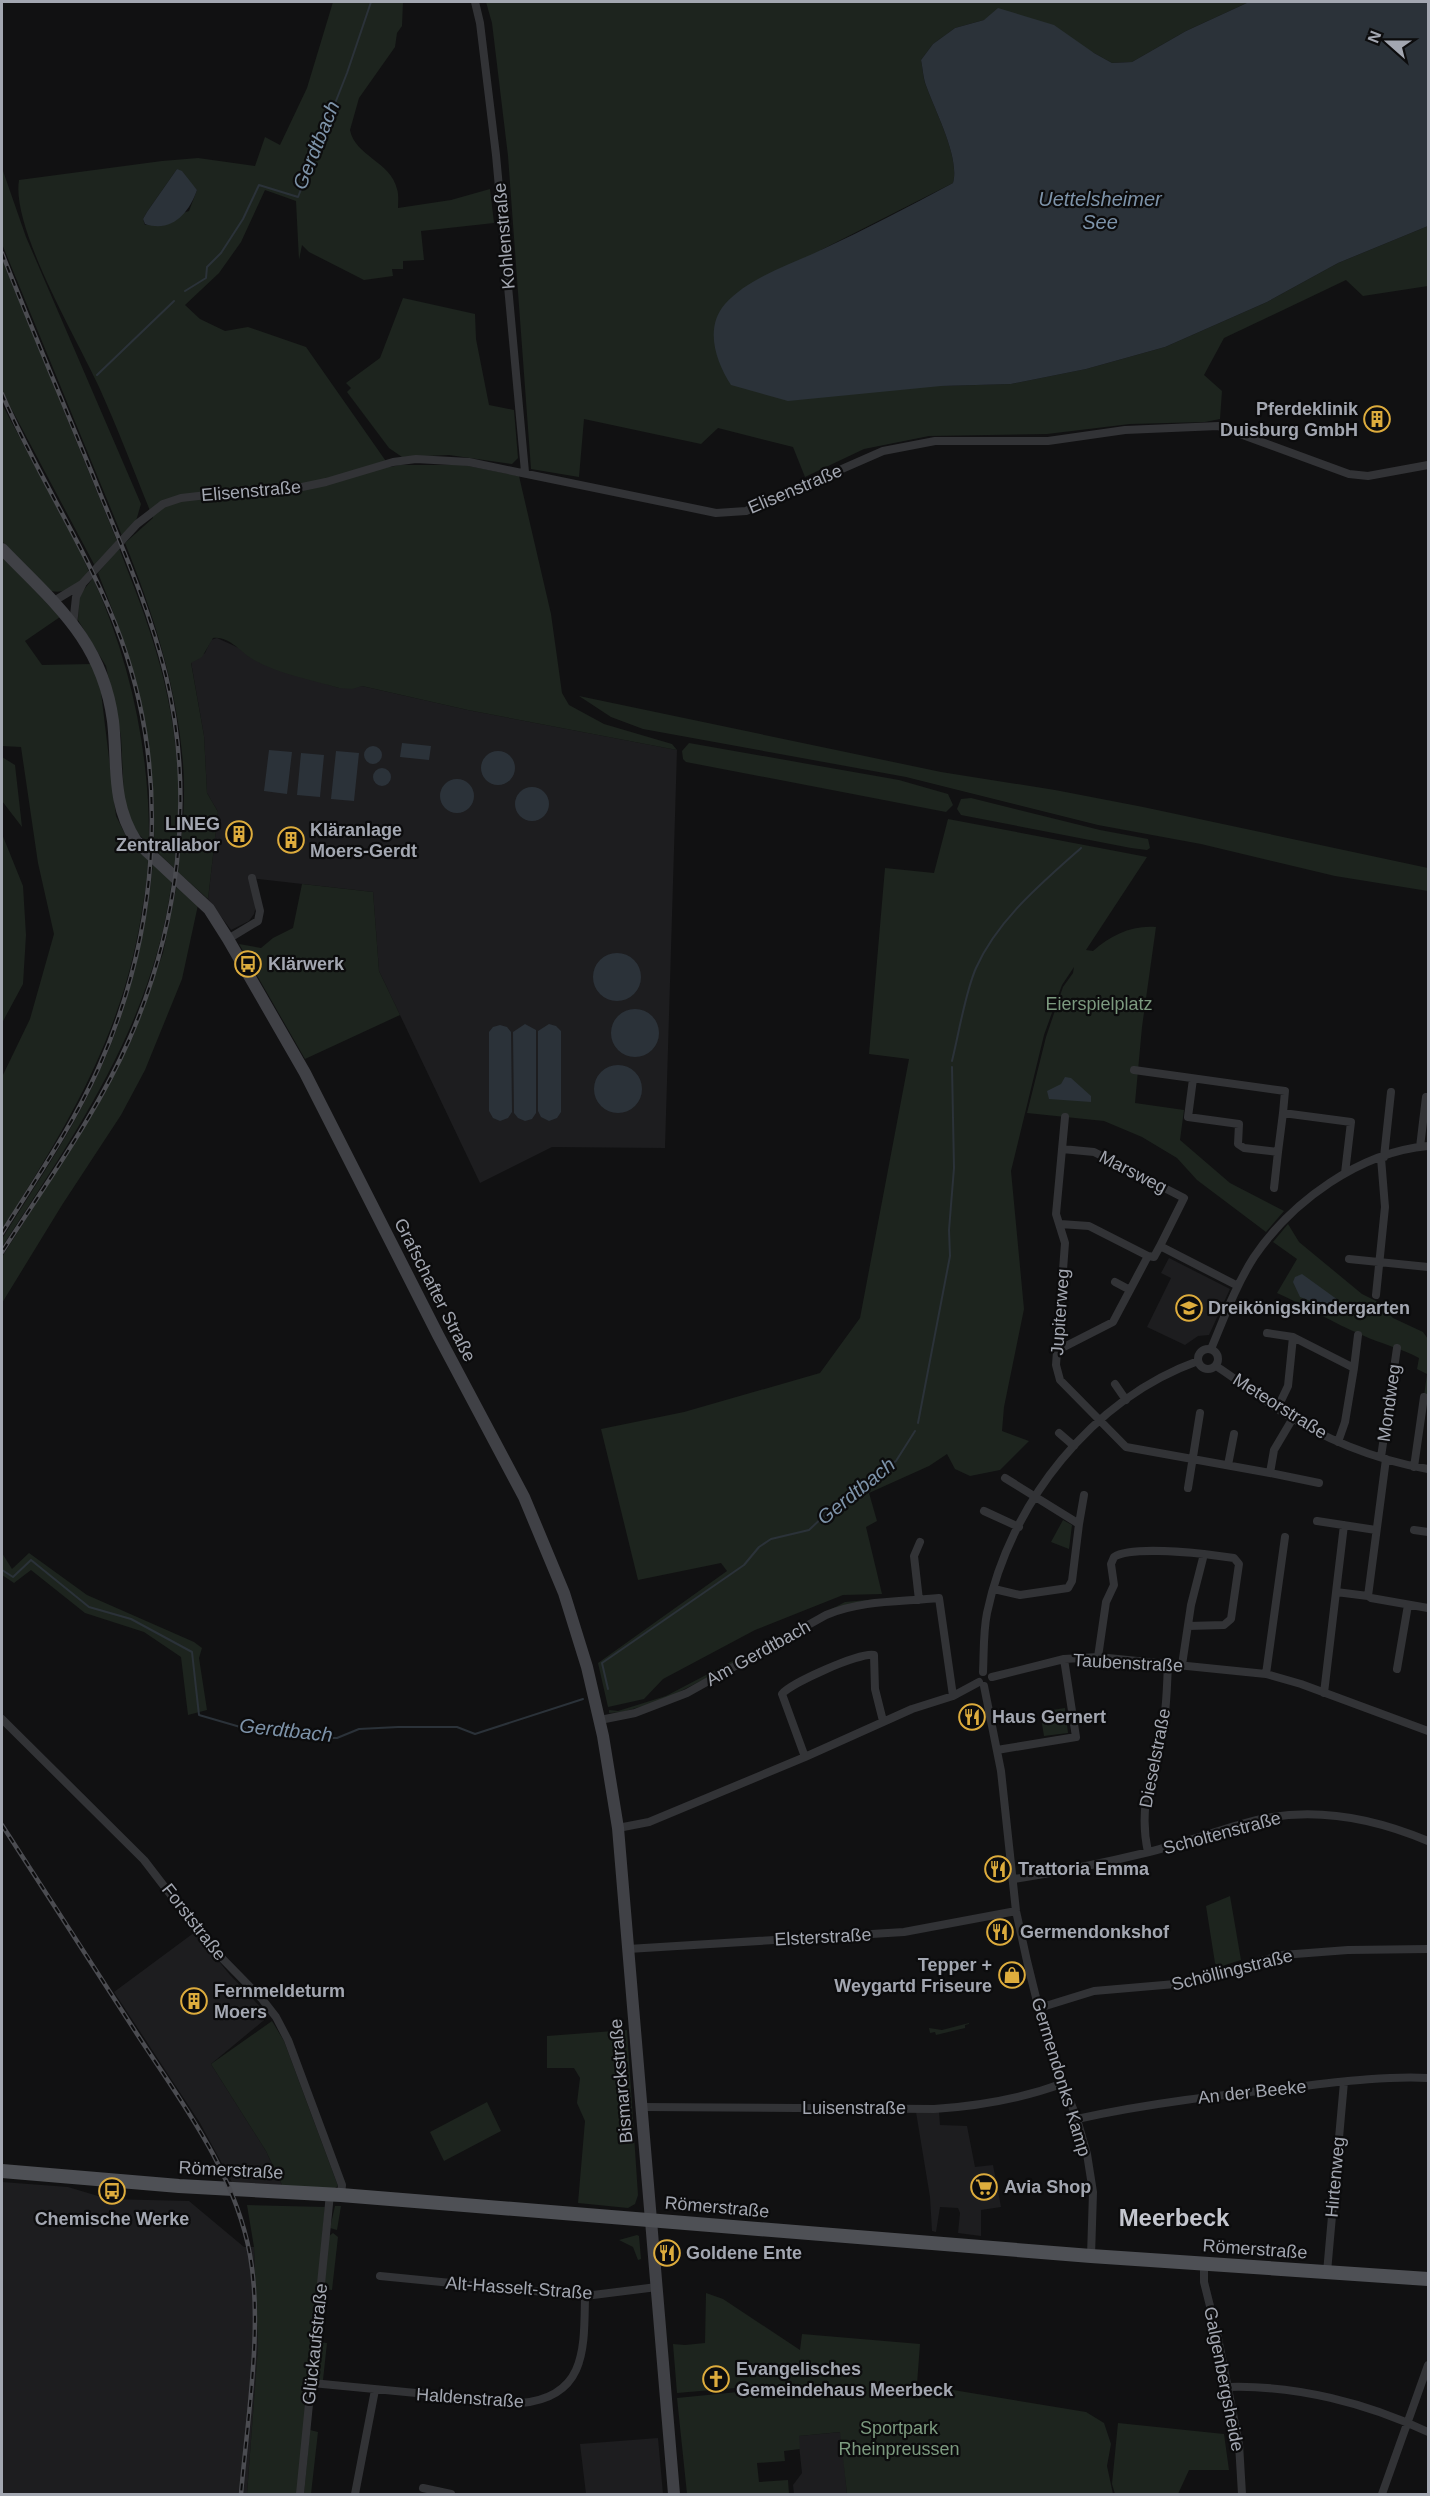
<svg xmlns="http://www.w3.org/2000/svg" width="1430" height="2496" viewBox="0 0 1430 2496" font-family="Helvetica,sans-serif">
  <style>
    .built { fill: #1d1d1f }
    .green { fill: #1d241e; fill-rule: evenodd }
    .water { fill: #2b3239 }
    .lines { fill: none; stroke-linecap: round; stroke-linejoin: round }
    .stream { stroke: #2b3239; stroke-width: 2 }
    .minor { stroke: #323336; stroke-width: 8 }
    .secondary { stroke: #404146; stroke-width: 12 }
    .primary { stroke: #4e5055; stroke-width: 14 }
    .rail-casing { stroke: #4b4c51; stroke-width: 4.5 }
    .rail { stroke: #0c0c0d; stroke-width: 2; stroke-dasharray: 7; stroke-linecap: butt }
    .labels { text-anchor: middle; stroke-width: 4.5; stroke-linejoin: round; paint-order: stroke }
    .street-label { font-size: 18px; fill: #a3a7b1; stroke: #0c0c0d }
    .poi-label { font-size: 18px; font-weight: bold; fill: #a3a7b1; stroke: #0c0c0d; text-anchor: start }
    .park-label { font-size: 18px; fill: #7c9a7f; stroke: #0c0c0d }
    .water-label { font-size: 20px; font-style: italic; fill: #7d93a9; stroke: #0c0c0d }
    .district-label { font-size: 24px; font-weight: bold; fill: #c4c6ce; stroke: #0c0c0d }
  </style>
  <rect width="100%" height="100%" fill="#111112"/>
  <!-- built -->
  <path class="built" d="M217,638l22,10 22,15 78,25 23,-2 106,24 209,40 -12,398 -113,-1 -72,36 -101,-212 -6,-79 -124,-14 7,28 -2,8 -5,7 -18,9 -23,-31 10,-87 -11,-19 -3,-57 -13,-74 14,-9 6,-13z
    M1169,1258l61,31 -21,46 -11,1 -13,9 -38,-18 24,-49 -10,-5z
    M195,1932l35,43 39,41 -58,48 55,87 17,36 -50,-3 -33,-61 -86,-131z
    M916,2112h23l1,13 27,1 8,41 18,-2 8,42 -20,3v26l-23,-3 2,-20 -2,-5 -18,-1 -4,25 -4,-1 -2,-34z
    M2,2182l66,5 40,12 81,2 55,46h10l4,100 -11,147h-245z
    M841,2432l6,62h-53l-1,-9 9,-12 -4,-37z
    M658,2438l5,56h-77l-6,-50z"/>
  <!-- green -->
  <path class="green" d="M333,2h70l-1,24 -5,7 -2,14 -36,51 -9,32c5,26 41,32 47,59 2,6 1,13 1,19l53,-8 39,-11 4,34 -73,8 3,29 -21,1v8h-11l1,7 -29,4 -55,-28 -7,-7 -3,15 -3,-59 -31,-11 -24,52 -22,31 -34,32 15,14 25,12 23,-4 58,20 84,120 10,-2h64l55,11 32,138 11,79 7,12 35,19 68,20 5,6 -209,-40 -106,-24 -10,3 -13,-1c-27,-8 -60,-14 -85,-28 -13,-7 -24,-24 -41,-22l-11,19 -11,6 13,73 3,57 11,19 -10,87 -30,-27c4,-36 8,-73 5,-109 -6,-76 -30,-150 -58,-220l28,-25c-18,-44 -35,-89 -54,-131 -22,-48 -88,-159 -80,-207l143,-19 36,-3 57,8 10,-29 15,8 27,-57zM177,169l20,21 -8,21 -44,14 -2,-6 4,-7z
    M486,2h763l-63,29 -54,31 -20,1 -18,-10 -110,-33 -29,8 -22,16 -12,16c2,9 2,20 6,28 9,25 33,70 26,95l-132,67 120,136 70,-2 75,-15 79,-22 102,-45 71,-39 90,-37v60l-65,10 -17,-16 -122,58 -20,37 18,16 -2,28 -15,3 -75,2 -83,10 -118,2 -65,13 -59,28 -12,-30 -75,-19 -17,16 -117,-25 -5,58 -48,-8 -23,-313 -16,-133z
    M2,168l24,69 115,267 -5,17 -14,15 -120,-292z
    M2,259l115,282 -22,25 -93,-175z
    M403,298l72,16 1,25 13,66 25,5 4,48 -6,6 -63,-9 -47,2 -13,-9 -42,-56 4,-4 -5,-5 34,-25z
    M2,404l81,153 6,15c-9,11 -23,23 -38,19l-49,-50z
    M119,548c11,29 23,58 32,87 24,73 35,157 23,233l-20,-19c2,-104 -17,-180 -56,-276z
    M2,556l58,61 -35,24 17,24 50,-1 8,20 16,132 11,22 21,20c0,20 -4,40 -7,59 -20,121 -75,211 -139,312v-152l28,-58 24,-85 -16,-71 -17,-116 -19,-1z
    M93,578c38,85 57,174 56,267l-16,-17 -9,-30 -3,-62 -15,-70 -28,-46 1,-24z
    M579,696l362,76 114,18 88,17 285,61v23l-93,-15 -134,-32 -103,-19 -192,-48 -263,-48 -32,-12z
    M689,743l210,37 49,14 5,11 -7,7 -260,-50 -3,-3 -1,-8z
    M2,757l13,8 7,62 -20,-26z
    M971,798l129,32 48,9 2,9 -3,2 -16,-2 -170,-33 -4,-6 4,-10z
    M948,819l199,38 -61,93 7,1c18,-16 39,-26 63,-24l-14,100 -7,76 49,7 -4,30 50,43 54,28 -18,21 -69,-52 -20,-22 -35,-21 -38,-16 -77,-8 19,-76 17,-50 10,-14 1,-6 -12,18 -18,50 -33,136 13,138 -20,98 -2,24 27,10 -29,29 -30,6 -15,-7 -8,-15 -18,12 -60,27 8,28 -11,6 16,67 -39,1 -88,35 -92,49 -19,20 -36,8 -10,-44 129,-92 -6,-8 -83,17 -37,-151 83,-17 136,-39 40,-55 49,-259 -40,-5 16,-186 49,5z
    M2,834l21,52 3,49 -3,49 -21,39z
    M153,863l19,17c-18,141 -95,251 -170,367v-8c34,-55 72,-110 98,-169 30,-66 46,-135 53,-207z
    M177,884l21,21 -16,74 -37,91 -24,45 -59,90 -60,98v-46l97,-154 34,-66 30,-84z
    M302,884l71,8 6,79 21,44 -95,44 -66,-115 22,4 12,-10 20,-10z
    M1288,1224l11,18 63,52 14,7 17,17 30,14 5,7v57h-4l3,-22 -10,-5 2,-11c-18,-10 -38,-14 -57,-23 -29,-12 -56,-29 -85,-42l20,-34 -24,-17z
    M1063,1520l9,5 -3,24 -18,-7z
    M2,1553l10,16 17,-16 58,42 107,47 8,6 -3,10 8,52 -19,5 -7,-58 -37,-25 -59,-19 -54,-43 -17,13 -12,-8z
    M878,1599h26l-51,5 -192,97 -39,11 -13,1v-3l9,1 48,-15 179,-94z
    M1065,1708l3,25 -24,3 -4,-24z
    M1230,1896l11,64 -22,7 -4,-4 -9,-57z
    M272,2021l12,20 54,145 -3,2 -52,-1 -17,-36 -55,-87z
    M969,2023v1l-4,1v3l-29,7 -1,-3 -5,1 -1,-5 13,2z
    M627,2030l11,165 -3,9 -7,4 -50,-5 7,-82 -8,-18 3,-25 -6,-10h-27v-32z
    M487,2102l14,29 -57,30 -14,-29z
    M247,2205l78,2 -27,287h-51l11,-147 -4,-100z
    M335,2206h6l-4,24 -7,-2z
    M333,2233l5,4 -6,53 -8,-1 5,-53z
    M637,2235l2,1 2,23 -3,1 -5,-13 -14,-7z
    M706,2293l17,6 77,51 2,-16 118,10 -3,40 169,28 18,11 7,21 -4,22 6,28h-266l-7,-62 -41,4 1,13 -16,2 1,10 -28,2 2,19 29,-2 1,14h-102l-10,-96 71,-7 -1,-4 -70,6 -4,-49 12,1 20,-2z
    M319,2342l8,1 -4,37h-3l-4,-6z
    M1118,2423l106,11 5,36h-40l-11,24h-63l-3,-10z
    M310,2430l8,2 -7,62h-7z"/>
  <!-- water -->
  <path class="water" d="M1249,2h179v224l-90,37 -71,39 -102,45 -79,22 -75,15 -70,2 -153,15 -57,-16c-15,-23 -27,-57 -6,-81 24,-27 65,-39 96,-54 45,-21 89,-44 132,-67 7,-25 -17,-70 -26,-95 -4,-9 -4,-19 -6,-28l12,-16 22,-16 29,-8 14,-12 56,17 40,28 18,10 20,-1 54,-31z
    M177,169l5,2 15,19c-8,23 -25,43 -52,34l-2,-5 4,-7z
    M402,743l29,3 -2,14 -29,-3z
    M364 755a9 9 0 1 1 18 0a9 9 0 1 1-18 0Z
    M269,750l23,2 -5,42 -23,-3z
    M481 768a17 17 0 1 1 34 0a17 17 0 1 1-34 0Z
    M336,751l23,2 -5,48 -23,-2z
    M301,753l23,2 -4,42 -23,-2z
    M373 777a9 9 0 1 1 18 0a9 9 0 1 1-18 0Z
    M440 796a17 17 0 1 1 34 0a17 17 0 1 1-34 0Z
    M515 804a17 17 0 1 1 34 0a17 17 0 1 1-34 0Z
    M593 977a24 24 0 1 1 48 0a24 24 0 1 1-48 0Z
    M611 1033a24 24 0 1 1 48 0a24 24 0 1 1-48 0Z
    M525,1024l11,6v83l-4,6 -7,2 -7,-3 -4,-5 -1,-81z
    M549,1024l7,2 5,5v81l-4,6 -8,3 -8,-4 -3,-6v-80z
    M500,1025l7,2 4,5 1,80 -4,6 -8,3 -7,-3 -4,-7v-79l4,-5z
    M594 1089a24 24 0 1 1 48 0a24 24 0 1 1-48 0Z
    M1065,1077l6,1 20,18v6l-42,-3 -2,-8 14,-7z
    M1302,1274l36,26 3,4 -1,4 -7,2 -33,-13 -7,-15 2,-5z"/>
  <g class="lines">
    <!-- stream -->
    <path class="stream" d="M185,291l21,-13 1,-11 14,-14 22,-34 16,-34 39,12 49,-124 24,-71
      M97,375l77,-74
      M952,1061c7,-28 13,-68 24,-93 22,-49 66,-85 105,-120
      M918,1423l32,-167 -1,-26 5,-62 -2,-101
      M2,1570l11,7 18,-17 58,47 42,12 61,33 7,63 55,16 46,3 24,4h13l22,-9 39,-2h59l18,7 108,-35
      M608,1689l-6,-26 142,-98 15,-18 12,-8 38,-9 32,-30 55,-39 19,-30"/>
    <!-- minor -->
    <path class="minor" d="M475,2l5,21 16,132 29,317
      M54,601l28,-17 55,-60 26,-20 18,-6 26,-3 76,-4 43,-9 67,-20 23,-3 53,3 247,51 30,-2 137,-60 52,-10h113l77,-11 93,-4 131,48 19,2 60,-11
      M73,625l3,-28 6,-12
      M228,939l30,-18 2,-10 -8,-33
      M1134,1070l151,21 -2,22 68,9 -6,51
      M1193,1079l-5,38 51,7 -1,20 6,4 34,4 5,-39
      M1065,1117l-9,97 9,29 -9,122 4,15 66,67 144,26 4,-23 19,-32
      M1420,1147l6,-50
      M1062,1149l32,3 90,46 -24,48
      M1384,1157l7,-65
      M1274,1188l4,-36
      M1060,1224l29,2 59,30
      M1148,1256l6,1 6,-11 78,40
      M1349,1259l79,8
      M1115,1282l15,8
      M1376,1295l9,-88 -4,-49
      M1267,1333l26,4
      M1057,1347h7l49,-25 35,-66
      M1198 1359a10 10 0 1 1 20 0a10 10 0 1 1-20 0Z
      M1211,1349c13,-31 25,-64 43,-92 38,-56 106,-105 174,-111
      M1216,1366c20,13 39,28 60,42 45,30 99,52 152,61
      M1354,1368l4,-33
      M1115,1384l11,16
      M1277,1409l11,-23 5,-49 61,31 -9,54 -7,20
      M1059,1433l15,13
      M1381,1457l16,-109
      M1228,1465l6,-31
      M1414,1467l10,-70
      M1270,1473l49,10
      M1188,1488l12,-75
      M984,1511l35,16
      M1317,1521l59,9
      M1079,1524l5,-29
      M1414,1530l14,2
      M994,1589l26,6 48,-7 4,-7 7,-57 -74,-46
      M1336,1592l32,4 3,2 57,10
      M1368,1596l18,-137
      M919,1600l-5,-44 6,-14
      M1188,1626l36,-1 7,-6 8,-55 -5,-6 -30,-4
      M1098,1657l8,-55 8,-17 -3,-21 3,-7c15,-10 71,-5 90,-3l-13,51 -9,60
      M1397,1669l11,-64
      M983,1672c1,-19 0,-39 4,-59 23,-110 105,-214 211,-252
      M1266,1674l19,-137
      M992,1677l72,-18 34,-2 168,17 35,10 127,47
      M984,1686l17,85 15,140 11,50 20,81 30,77 10,35 6,38 -2,64
      M1324,1693l20,-168
      M2,1719l142,141 66,86 52,53 14,18 12,23 54,145 -1,10
      M600,1720l35,-7 52,-20 139,-78c36,-15 74,-13 113,-17l14,98
      M997,1750l79,-13 -12,-78
      M805,1757l-23,-63c9,-11 78,-42 92,-39l1,34 8,32
      M618,1828l31,-6 156,-65 107,-48 41,-13 26,-14
      M1148,1852c-11,-49 7,-85 16,-132 3,-19 3,-38 4,-56
      M1014,1879c45,-7 90,-16 135,-27 32,-8 64,-20 96,-29 62,-18 126,-6 183,18
      M628,1949l276,-17 112,-21
      M1039,2008l55,-17 93,-8 95,-28 66,-5 80,-1
      M642,2107l292,2c46,-3 87,-10 130,-26
      M1077,2119c72,-16 144,-24 218,-32 44,-5 89,-11 133,-9
      M1204,2263v19l14,56 21,106 3,50
      M1327,2272l17,-190
      M380,2276l205,20 72,-9
      M312,2383l209,20c66,-6 63,-55 64,-107
      M1228,2387c68,-2 139,16 200,45
      M423,2488l28,6
      M300,2494l30,-300
      M355,2494l20,-104
      M1382,2494l46,-129"/>
    <!-- secondary -->
    <path class="secondary" d="M2,549c53,55 100,91 111,172 5,44 -2,81 23,120l73,68 19,30 77,134 133,262 86,162 40,96 23,74 16,69 15,92 56,666"/>
    <!-- primary -->
    <path class="primary" d="M2,2171l177,15 162,9 750,61 337,23"/>
    <!-- rail casing -->
    <g class="rail-casing">
      <path id="rail" d="M2,253c32,82 67,163 100,245 24,58 49,116 64,178 29,121 13,250 -37,364 -33,75 -83,143 -127,212
        M2,394c36,84 88,159 119,245 50,139 37,296 -23,430 -26,58 -63,111 -96,164
        M2,1825c45,69 90,139 135,209 45,69 98,138 113,221 13,71 -3,167 -9,239"/>
    </g>
    <!-- rail -->
    <use href="#rail" class="rail"/>
  </g>
  <!-- icons -->
  <defs>
    <g id="building-ring" transform="scale(1.35)"><circle r="9.5" fill="#0c0c0d" stroke="#ddac3d" stroke-width="1.5"/><path d="M-4-6H4V6H1V3H-1V6H-4ZM-2.5-4.3h1.7v1.8h-1.7ZM.8-4.3h1.7v1.8H.8ZM-2.5-1h1.7V.8h-1.7ZM.8-1h1.7V.8H.8Z" fill="#ddac3d"/></g>
    <g id="bus-ring" transform="scale(1.35)"><circle r="9.5" fill="#0c0c0d" stroke="#ddac3d" stroke-width="1.5"/><path d="M-5-6H5V4H4V6H2V4H-2V6H-4V4H-5ZM-3.5-4V0h7V-4ZM-3.5 1.2v1.5H-2V1.2ZM2 1.2v1.5H3.5V1.2Z" fill="#ddac3d"/></g>
    <g id="school-ring" transform="scale(1.35)"><circle r="9.5" fill="#0c0c0d" stroke="#ddac3d" stroke-width="1.5"/><path d="M0-5L7-2L0 1L-7-2ZM-4 1L0 2.5L4 1V4Q0 6-4 4Z" fill="#ddac3d"/></g>
    <g id="restaurant-ring" transform="scale(1.35)"><circle r="9.5" fill="#0c0c0d" stroke="#ddac3d" stroke-width="1.5"/><path d="M-5-6h1v4h1v-4h1v4h1v-4h1v5L-1.5 .5V6h-2V.5L-5-1ZM5-6V6H3V1.5H1.5Q1.5-4 5-6Z" fill="#ddac3d"/></g>
    <g id="shop-ring" transform="scale(1.35)"><circle r="9.5" fill="#0c0c0d" stroke="#ddac3d" stroke-width="1.5"/><path d="M-5-2.5h2.3a2.7 3.5 0 0 1 5.4 0H5L5.5 6h-11ZM-1.5-2.5h3a1.5 2.3 0 0 0-3 0Z" fill="#ddac3d"/></g>
    <g id="supermarket-ring" transform="scale(1.35)"><circle r="9.5" fill="#0c0c0d" stroke="#ddac3d" stroke-width="1.5"/><path d="M-6-5.5h2.5l.6 2H6L4.5 2H-2.5L-4.4-4H-6ZM-1.5 3.2a1.3 1.3 0 1 0 .1 0ZM3 3.2a1.3 1.3 0 1 0 .1 0Z" fill="#ddac3d"/></g>
    <g id="church-ring" transform="scale(1.35)"><circle r="9.5" fill="#0c0c0d" stroke="#ddac3d" stroke-width="1.5"/><path d="M-1.2-6h2.4v3.5h3.3v2.4h-3.3V6h-2.4V-.1h-3.3v-2.4h3.3Z" fill="#ddac3d"/></g>
  </defs>
  <g fill-rule="evenodd">
    <use href="#building-ring" x="1377" y="419"/>
    <use href="#building-ring" x="239" y="834"/>
    <use href="#building-ring" x="291" y="840"/>
    <use href="#bus-ring" x="248" y="964"/>
    <use href="#school-ring" x="1189" y="1308"/>
    <use href="#restaurant-ring" x="972" y="1717"/>
    <use href="#restaurant-ring" x="998" y="1869"/>
    <use href="#restaurant-ring" x="1000" y="1932"/>
    <use href="#shop-ring" x="1012" y="1975"/>
    <use href="#building-ring" x="194" y="2001"/>
    <use href="#supermarket-ring" x="984" y="2187"/>
    <use href="#bus-ring" x="112" y="2191"/>
    <use href="#restaurant-ring" x="667" y="2253"/>
    <use href="#church-ring" x="716" y="2379"/>
  </g>
  <g class="labels">
    <!-- street labels -->
    <g class="street-label">
      <text transform="translate(504 236) rotate(-95)" y="6">Kohlenstraße</text>
      <text transform="translate(795 489) rotate(-23)" y="6">Elisenstraße</text>
      <text transform="translate(251 491) rotate(-5)" y="6">Elisenstraße</text>
      <text transform="translate(1133 1172) rotate(27)" y="6">Marsweg</text>
      <text transform="translate(435 1290) rotate(63)" y="6">Grafschafter Straße</text>
      <text transform="translate(1060 1312) rotate(-86)" y="6">Jupiterweg</text>
      <text transform="translate(1389 1403) rotate(-82)" y="6">Mondweg</text>
      <text transform="translate(1280 1406) rotate(32)" y="6">Meteorstraße</text>
      <text transform="translate(758 1653) rotate(-29)" y="6">Am Gerdtbach</text>
      <text transform="translate(1128 1663) rotate(3)" y="6">Taubenstraße</text>
      <text transform="translate(1155 1758) rotate(-79)" y="6">Dieselstraße</text>
      <text transform="translate(1222 1833) rotate(-15)" y="6">Scholtenstraße</text>
      <text transform="translate(194 1922) rotate(52)" y="6">Forststraße</text>
      <text transform="translate(823 1937) rotate(-3)" y="6">Elsterstraße</text>
      <text transform="translate(1232 1970) rotate(-14)" y="6">Schöllingstraße</text>
      <text transform="translate(1061 2077) rotate(73)" y="6">Germendonks Kamp</text>
      <text transform="translate(621 2081) rotate(-95)" y="6">Bismarckstraße</text>
      <text transform="translate(1252 2092) rotate(-6)" y="6">An der Beeke</text>
      <text x="854" y="2114">Luisenstraße</text>
      <text transform="translate(231 2170) rotate(3)" y="6">Römerstraße</text>
      <text transform="translate(1335 2177) rotate(-85)" y="6">Hirtenweg</text>
      <text transform="translate(717 2207) rotate(5)" y="6">Römerstraße</text>
      <text transform="translate(1255 2249) rotate(4)" y="6">Römerstraße</text>
      <text transform="translate(519 2288) rotate(4)" y="6">Alt-Hasselt-Straße</text>
      <text transform="translate(315 2344) rotate(-84)" y="6">Glückaufstraße</text>
      <text transform="translate(1224 2379) rotate(79)" y="6">Galgenbergsheide</text>
      <text transform="translate(470 2398) rotate(4)" y="6">Haldenstraße</text>
    </g>
    <!-- poi labels -->
    <g class="poi-label">
      <text x="1358" y="415" text-anchor="end">Pferdeklinik<tspan x="1358" dy="21">Duisburg GmbH</tspan></text>
      <text x="220" y="830" text-anchor="end">LINEG<tspan x="220" dy="21">Zentrallabor</tspan></text>
      <text x="310" y="836">Kläranlage<tspan x="310" dy="21">Moers-Gerdt</tspan></text>
      <text x="268" y="970">Klärwerk</text>
      <text x="1208" y="1314">Dreikönigskindergarten</text>
      <text x="992" y="1723">Haus Gernert</text>
      <text x="1018" y="1875">Trattoria Emma</text>
      <text x="1020" y="1938">Germendonkshof</text>
      <text x="992" y="1971" text-anchor="end">Tepper +<tspan x="992" dy="21">Weygartd Friseure</tspan></text>
      <text x="214" y="1997">Fernmeldeturm<tspan x="214" dy="21">Moers</tspan></text>
      <text x="1004" y="2193">Avia Shop</text>
      <text x="112" y="2225" text-anchor="middle">Chemische Werke</text>
      <text x="686" y="2259">Goldene Ente</text>
      <text x="736" y="2375">Evangelisches<tspan x="736" dy="21">Gemeindehaus Meerbeck</tspan></text>
    </g>
    <!-- park labels -->
    <g class="park-label">
      <text x="1099" y="1010">Eierspielplatz</text>
      <text x="899" y="2434">Sportpark<tspan x="899" dy="21">Rheinpreussen</tspan></text>
    </g>
    <!-- water labels -->
    <g class="water-label">
      <text transform="translate(316 145) rotate(-68)" y="7">Gerdtbach</text>
      <text x="1100" y="206">Uettelsheimer<tspan x="1100" dy="23">See</tspan></text>
      <text transform="translate(856 1491) rotate(-39)" y="7">Gerdtbach</text>
      <text transform="translate(286 1730) rotate(6)" y="7">Gerdtbach</text>
    </g>
    <!-- district labels -->
    <g class="district-label">
      <text x="1174" y="2226">Meerbeck</text>
    </g>
  </g>
  <!-- border -->
  <rect width="1430" height="2496" fill="none" stroke="#a3a7b1" stroke-width="6"/>
  <!-- north arrow -->
  <g transform="translate(1388 42) rotate(291)" stroke="#0c0c0d" stroke-width="4.5" paint-order="stroke">
  <path d="M0-4.5L10 22L0 15L-10 22Z" fill="#a3a7b1"/>
  <text y="-9" font-size="16" font-weight="bold" text-anchor="middle" fill="#a3a7b1">N</text>
  </g>
</svg>
